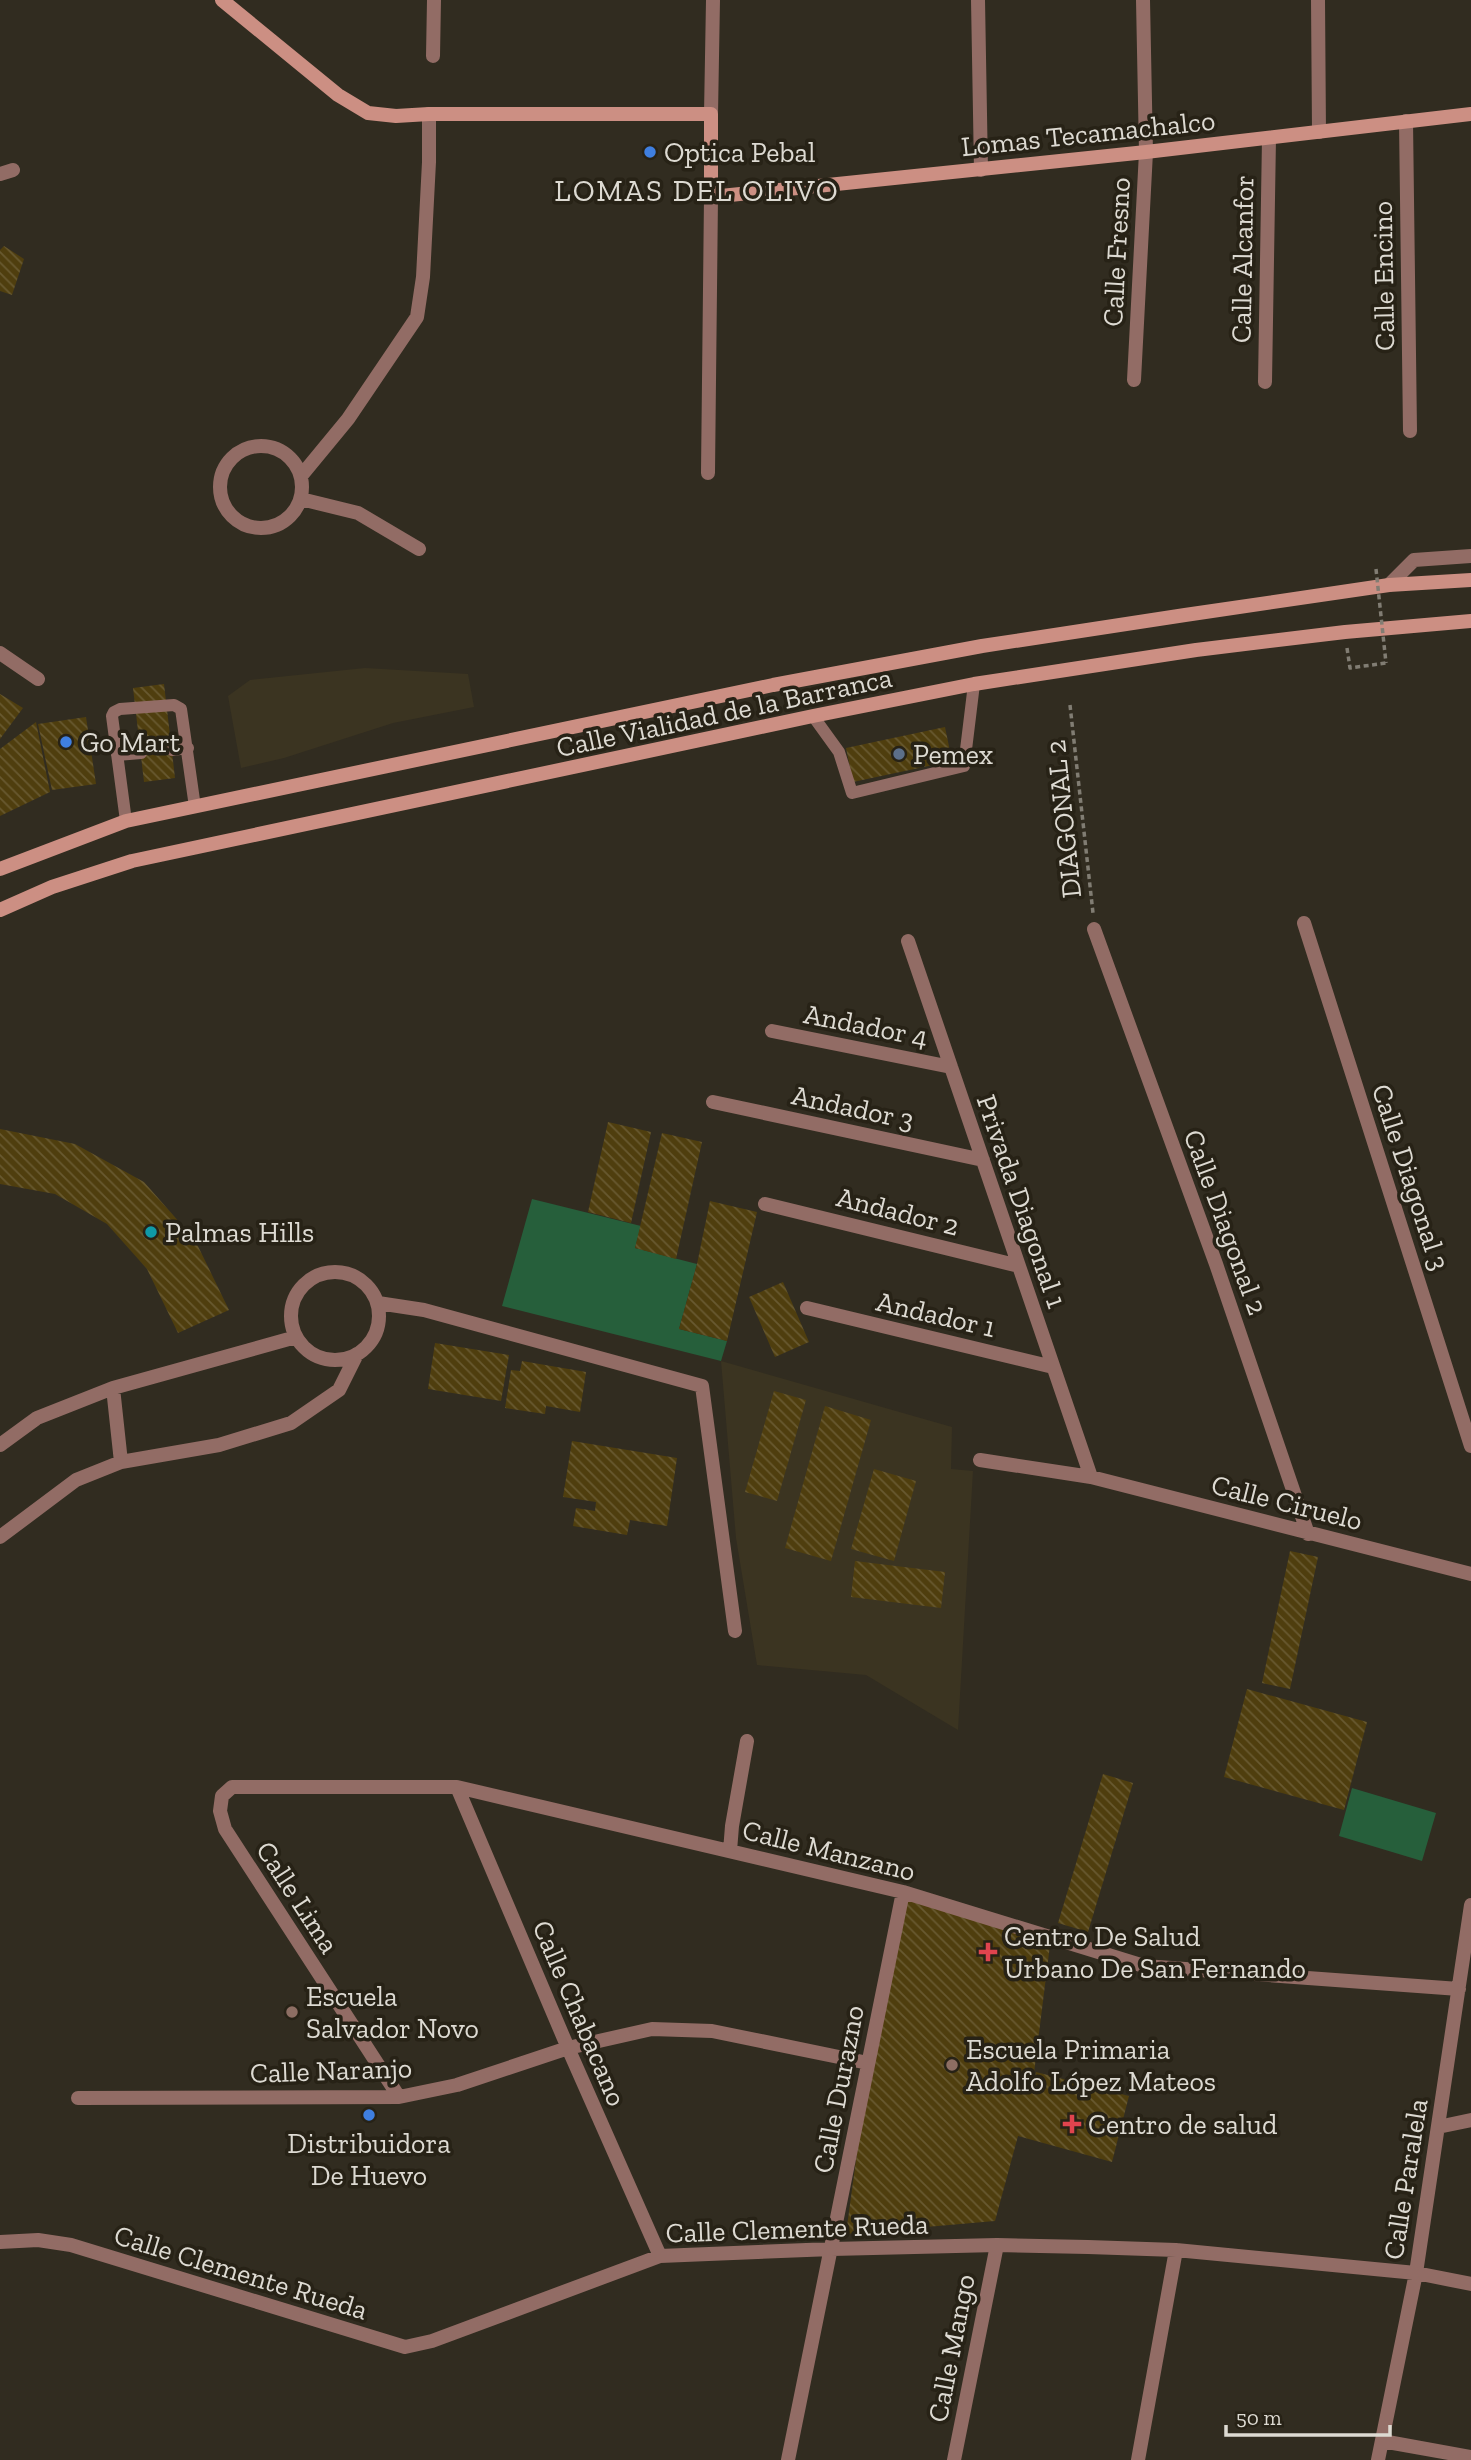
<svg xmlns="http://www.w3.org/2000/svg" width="1471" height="2460" viewBox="0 0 1471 2460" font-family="'Zilla Slab',serif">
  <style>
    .built { fill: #3b3421 }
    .green { fill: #265f3b }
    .building { fill: url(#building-back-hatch) }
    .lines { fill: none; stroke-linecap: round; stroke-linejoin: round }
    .path { stroke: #817d73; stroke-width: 3.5; stroke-dasharray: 5 3.5; stroke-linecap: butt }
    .service { stroke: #926c65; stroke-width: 12 }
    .minor { stroke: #926c65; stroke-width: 14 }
    .secondary { stroke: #cc8f83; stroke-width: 14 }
    .path-bridge { stroke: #817d73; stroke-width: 3.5; stroke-dasharray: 5 3.5; stroke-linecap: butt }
    .shop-dot { fill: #3f7fe0; stroke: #272216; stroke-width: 2.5 }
    .service-dot { fill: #5c6f8a; stroke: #272216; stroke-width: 2.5 }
    .culture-dot { fill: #0f9aa8; stroke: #272216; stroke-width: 2.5 }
    .health-dot { fill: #e0444e; stroke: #272216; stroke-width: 2.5 }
    .education-dot { fill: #8d6e63; stroke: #272216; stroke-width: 2.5 }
    .labels { text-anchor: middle; stroke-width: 7; stroke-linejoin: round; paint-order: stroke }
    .street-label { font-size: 28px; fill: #dddad2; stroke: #272216 }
    .poi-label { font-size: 28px; fill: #dddad2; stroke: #272216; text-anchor: start }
    .neighbourhood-label { font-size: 30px; letter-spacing: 2px; fill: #dddad2; stroke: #272216 }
  </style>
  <defs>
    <pattern id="building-back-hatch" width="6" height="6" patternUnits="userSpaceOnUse" patternTransform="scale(1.75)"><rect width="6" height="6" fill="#4f3e0e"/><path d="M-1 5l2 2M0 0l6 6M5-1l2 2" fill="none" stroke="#685930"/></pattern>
  </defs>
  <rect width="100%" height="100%" fill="#312c20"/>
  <!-- built -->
  <path class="built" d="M365,668l103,6 6,33 -81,16 -109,35 -43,10 -13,-72 22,-16z
    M721,1361l231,66 -1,42 22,2 -15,259 -92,-55 -109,-10 -21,-127z"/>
  <!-- green -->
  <path class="green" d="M532,1199l109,27 -6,22 62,16 -18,65 48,12 -6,20 -219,-55z
    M1352,1788l84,25 -14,48 -83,-25z"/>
  <!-- building -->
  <path class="building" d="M4,246l20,13 -12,36 -12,-4v-41z
    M164,684l11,94 -31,4 -11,-94z
    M0,694l23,14 -23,31z
    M86,717l10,67 -44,6 -14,-66z
    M36,722l14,70 -50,24v-67z
    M945,727l7,34 -99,21 -7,-34z
    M608,1122l43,10 -20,91 -43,-11z
    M0,1129l75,15 69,38 51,58 34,70 -51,23 -31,-64 -40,-45 -52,-30 -55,-10z
    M662,1133l40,9 -26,117 -41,-11z
    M710,1201l47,11 -30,129 -48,-12 18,-65z
    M783,1282l26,60 -34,15 -26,-60z
    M435,1343l74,12 -8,46 -73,-12z
    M522,1361l64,11 -6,40 -34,-6 -1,8 -40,-6 6,-38 9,1z
    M774,1391l32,9 -29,101 -32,-9z
    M825,1406l46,14 -40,141 -46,-13z
    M572,1441l105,17 -10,68 -37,-6 -3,15 -54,-9 3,-18 19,3 1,-9 -33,-5z
    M874,1469l42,12 -22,80 -43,-12z
    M1290,1551l28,6 -28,132 -28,-6z
    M855,1561l90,11 -4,36 -90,-11z
    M1247,1689l120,33 -23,88 -120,-33z
    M1103,1774l30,9 -45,149 -30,-9z
    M903,1892l148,45 -19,152 4,-17 93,24 -17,66 -94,-26 -23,85 -149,13 26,-193z"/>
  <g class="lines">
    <!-- path -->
    <path class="path" d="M1347,648l3,20 36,-5
      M1070,705l23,208"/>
    <!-- service -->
    <path class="service" d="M813,716l26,36 13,41 112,-27 10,-82
      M172,750l16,-2
      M117,755l24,-2
      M126,821l-14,-105 2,-4 6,-3 54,-4 7,4 14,98"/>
    <!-- minor -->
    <path class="minor" d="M978,0l3,170
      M1318,0l1,132
      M433,56l1,-56
      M711,114l2,-114
      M1406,121l4,310
      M0,174l13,-4
      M1134,380l12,-228 -3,-152
      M1265,382l4,-244
      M220 487a41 41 0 1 1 82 0a41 41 0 1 1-82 0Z
      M708,473l3,-276
      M301,476l47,-57 69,-102 6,-40 6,-115v-48
      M301,499l57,14 61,36
      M1389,585l25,-25 57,-4
      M0,653l38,26
      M1304,923l167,523
      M1094,929l122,335 92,270
      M908,941l183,536
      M772,1031l179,36
      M713,1102l270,58
      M765,1204l254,62
      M291 1316a44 44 0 1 1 88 0a44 44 0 1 1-88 0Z
      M378,1303l46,7 278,76 33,245
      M807,1308l246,59
      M113,1388l8,74
      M0,1445l37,-27 76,-30 183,-51
      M980,1460l111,17 380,97
      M0,1537l76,-57 45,-18 98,-17 72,-22 48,-33 18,-36
      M457,1787l111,261 92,208
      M730,1851l2,-25 15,-85
      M399,2097l-174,-268 -5,-18 2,-15 10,-9h225l446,105 241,74 315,23
      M78,2098l321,-1 58,-12 111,-37 84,-19 60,2 156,32
      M1438,2127l33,-7
      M0,2242l38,-2 33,5 334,102 27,-6 228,-85 172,-7 165,-4 91,2 88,3 240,23 55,11
      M1382,2441l89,16
      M788,2460l115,-568
      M954,2460l43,-215
      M1138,2460l38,-210
      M1378,2460l38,-187 55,-368"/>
    <!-- secondary -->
    <path class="secondary" d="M222,0l116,95 30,18 28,3 33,-2h282v83l435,-45 325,-38
      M0,869l126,-48 647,-136 209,-39 203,-31 204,-30 82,-5
      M0,910l52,-23 80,-26 681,-145 161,-32 222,-34 149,-18 126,-11"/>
    <!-- path-bridge -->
    <path class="path-bridge" d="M1376,569l10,94"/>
  </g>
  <!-- markers -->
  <g class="shop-dot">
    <circle cx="650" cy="152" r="7"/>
    <circle cx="66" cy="742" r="7"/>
    <circle cx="369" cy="2115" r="7"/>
  </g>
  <circle class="service-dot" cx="899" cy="754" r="7"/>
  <circle class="culture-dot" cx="151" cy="1232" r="7"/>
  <g class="health-dot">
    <path d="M984.5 1941.5h7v7h7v7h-7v7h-7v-7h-7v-7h7z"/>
    <path d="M1068.5 2113.5h7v7h7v7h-7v7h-7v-7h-7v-7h7z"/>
  </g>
  <g class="education-dot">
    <circle cx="292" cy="2012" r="7"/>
    <circle cx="952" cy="2065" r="7"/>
  </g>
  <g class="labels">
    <!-- street labels -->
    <g class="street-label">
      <text transform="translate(1088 133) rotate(-6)" y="10">Lomas Tecamachalco</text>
      <text transform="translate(1116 252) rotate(-87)" y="10">Calle Fresno</text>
      <text transform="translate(1242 259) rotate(-89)" y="10">Calle Alcanfor</text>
      <text transform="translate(1383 276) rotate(-91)" y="10">Calle Encino</text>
      <text transform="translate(724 712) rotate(-12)" y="10">Calle Vialidad de la Barranca</text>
      <text transform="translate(1063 819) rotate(-96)" y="10">DIAGONAL 2</text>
      <text transform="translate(866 1025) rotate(11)" y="10">Andador 4</text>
      <text transform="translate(853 1107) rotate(12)" y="10">Andador 3</text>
      <text transform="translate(1411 1177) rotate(72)" y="10">Calle Diagonal 3</text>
      <text transform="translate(1022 1201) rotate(71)" y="10">Privada Diagonal 1</text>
      <text transform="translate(898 1211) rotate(14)" y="10">Andador 2</text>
      <text transform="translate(1226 1222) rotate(70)" y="10">Calle Diagonal 2</text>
      <text transform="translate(936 1314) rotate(13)" y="10">Andador 1</text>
      <text transform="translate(1287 1502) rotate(14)" y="10">Calle Ciruelo</text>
      <text transform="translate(829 1850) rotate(14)" y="10">Calle Manzano</text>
      <text transform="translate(298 1897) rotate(57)" y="10">Calle Lima</text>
      <text transform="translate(580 2013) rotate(67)" y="10">Calle Chabacano</text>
      <text transform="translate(331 2070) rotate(-2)" y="10">Calle Naranjo</text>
      <text transform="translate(838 2089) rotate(-79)" y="10">Calle Durazno</text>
      <text transform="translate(1405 2179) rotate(-81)" y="10">Calle Paralela</text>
      <text transform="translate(797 2228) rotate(-2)" y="10">Calle Clemente Rueda</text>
      <text transform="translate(241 2272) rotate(17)" y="10">Calle Clemente Rueda</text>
      <text transform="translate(951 2348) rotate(-79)" y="10">Calle Mango</text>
    </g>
    <!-- poi labels -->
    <g class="poi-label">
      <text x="664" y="162">Optica Pebal</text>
      <text x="80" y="752">Go Mart</text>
      <text x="913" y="764">Pemex</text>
      <text x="165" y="1242">Palmas Hills</text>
      <text x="1004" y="1946">Centro De Salud<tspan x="1004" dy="32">Urbano De San Fernando</tspan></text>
      <text x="306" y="2006">Escuela<tspan x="306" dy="32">Salvador Novo</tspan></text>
      <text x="966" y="2059">Escuela Primaria<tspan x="966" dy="32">Adolfo López Mateos</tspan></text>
      <text x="1088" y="2134">Centro de salud</text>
      <text x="369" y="2153" text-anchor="middle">Distribuidora<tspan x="369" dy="32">De Huevo</tspan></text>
    </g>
    <!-- neighbourhood labels -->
    <g class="neighbourhood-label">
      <text x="697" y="201">LOMAS DEL OLIVO</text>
    </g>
  </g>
  <!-- scale -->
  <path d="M1226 2425v10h164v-10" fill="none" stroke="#dddad2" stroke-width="3.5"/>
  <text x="1236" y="2425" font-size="21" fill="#dddad2" stroke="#272216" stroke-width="5" paint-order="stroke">50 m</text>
</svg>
